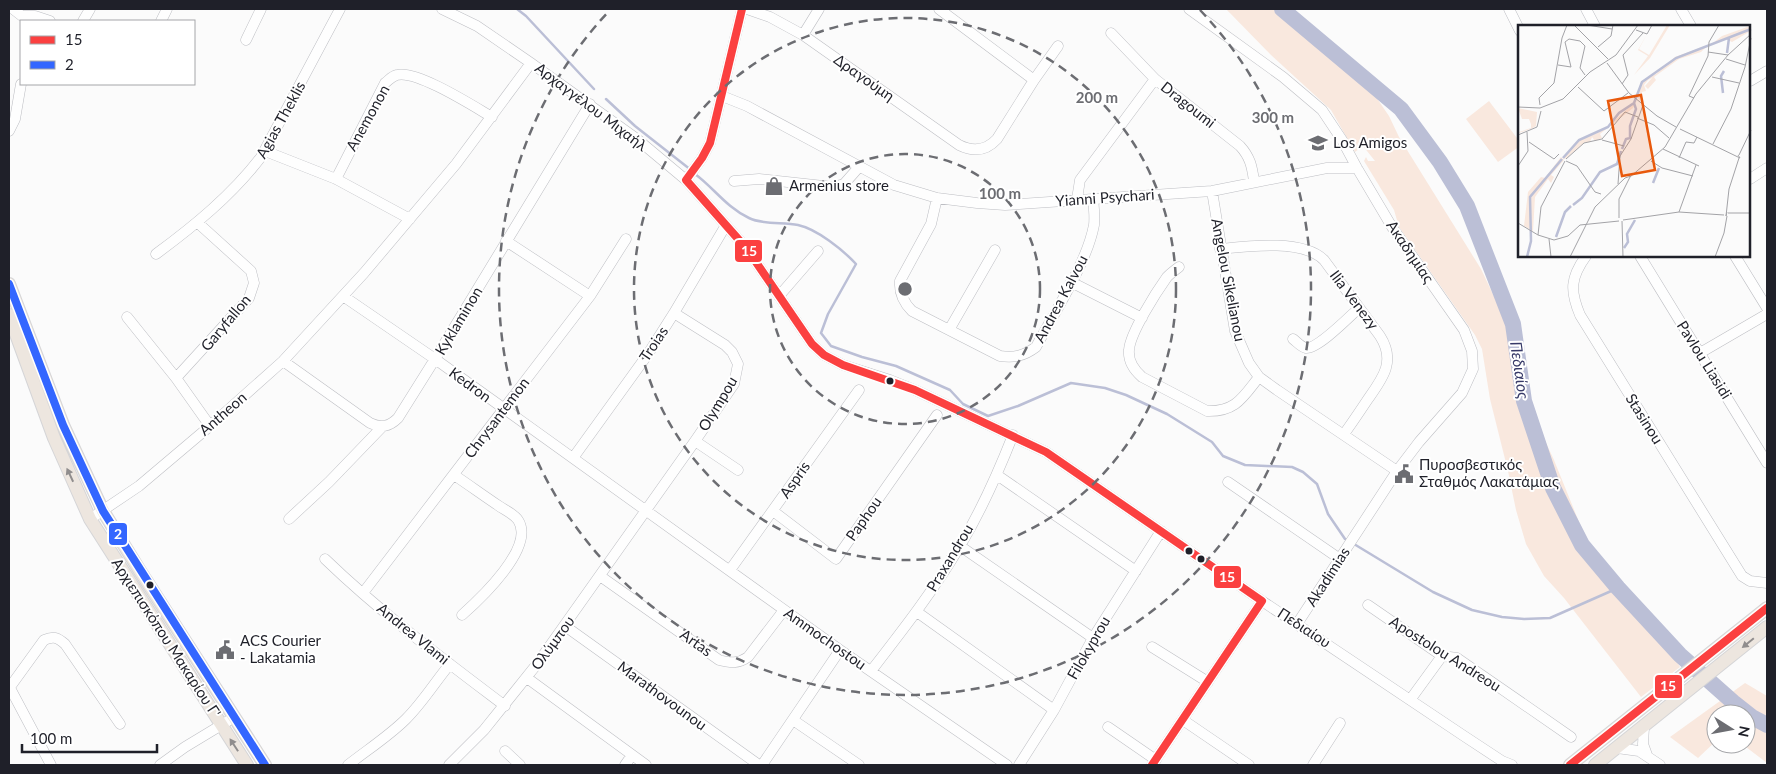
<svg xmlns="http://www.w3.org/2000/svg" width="1776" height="774" viewBox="0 0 1776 774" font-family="Lato,sans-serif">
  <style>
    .green { fill: #f9e8de }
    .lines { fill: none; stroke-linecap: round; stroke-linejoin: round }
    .stream { stroke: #bbbfd6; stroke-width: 2.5 }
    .river { stroke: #bbbfd6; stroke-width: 16 }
    .minor-casing { stroke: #bdbec3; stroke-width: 11 }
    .major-casing { stroke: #d5d5d7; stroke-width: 14 }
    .minor { stroke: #fefefe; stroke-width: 10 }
    .major { stroke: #ede6df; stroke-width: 12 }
    .bus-1-casing { stroke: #fff; stroke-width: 11 }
    .bus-2-casing { stroke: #fff; stroke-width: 11 }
    .bus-1 { stroke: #fb4040; stroke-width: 8 }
    .bus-2 { stroke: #36f; stroke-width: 8 }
    .oneway { fill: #908d8d }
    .ring { fill: none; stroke: #6c6d72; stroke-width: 2.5; stroke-dasharray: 9 6 }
    .bus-dot { fill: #1f2029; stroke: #fff; stroke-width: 2 }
    .labels { text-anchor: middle; stroke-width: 4; stroke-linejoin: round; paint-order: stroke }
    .street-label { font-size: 15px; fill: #1f2029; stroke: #fff }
    .poi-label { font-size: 15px; fill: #1f2029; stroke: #fff; text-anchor: start }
    .water-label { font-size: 16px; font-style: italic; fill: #373a68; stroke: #fff }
    .inset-river { fill: none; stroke: #bbbfd6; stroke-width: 2.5 }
    .inset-road { fill: none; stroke: #a3a3a7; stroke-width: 1 }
    .view { fill: #e8590c; fill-opacity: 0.15; stroke: #e8590c; stroke-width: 2.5 }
    .inset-edge { fill: none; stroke: #1f2029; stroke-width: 2.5 }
    .centre { fill: #6c6d72; stroke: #fff; stroke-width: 2.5 }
    .ring-label { font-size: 15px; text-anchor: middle; font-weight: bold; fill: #6c6d72; stroke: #fff; stroke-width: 4; stroke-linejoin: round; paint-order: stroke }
    .line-badge { stroke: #fff; stroke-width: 2 }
    .badge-label { font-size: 14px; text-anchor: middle; font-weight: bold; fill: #fff }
  </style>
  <rect width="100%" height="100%" fill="#fbfbfb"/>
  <!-- green -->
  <path class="green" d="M1226,9h60l7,11 57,55 26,22 13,19 10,21 82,132 26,55 18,74 29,62 25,62 27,54 10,5 35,35 29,51 -39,30 -77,-99 -20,-22 -18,-32 -10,-34 -8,-39 -18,-72 -8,-50 -7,-14 -76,-108 -5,-17 -30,-49 2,-4 2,4h7l-12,-15 -8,6 -24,-42 -60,-55z
    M1489,101l31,41v4l-22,16 -32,-43z
    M1745,683l22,13v67l-25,-19h4v-30h-30v27l-18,17 -28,-21z"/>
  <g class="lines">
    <!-- stream -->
    <path class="stream" d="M517,9l9,7 68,73
      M606,99l29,27 56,44
      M695,174c19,14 31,33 54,44 14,7 34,4 49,7 19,4 45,25 58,39l-28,50 -7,19 10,13 31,11 34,9 54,24 13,14 25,12 30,-10 53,-23 34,5 21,7 41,19 45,28 11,14 22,9 47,2 11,5 14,12 11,30 17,25 4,2
      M1354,544l79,48 39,18 30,7 22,2 26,-1 68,-30"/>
    <!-- river -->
    <path class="river" d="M1282,9l119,100 39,53 27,44 46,118 11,77 29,87 29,57 36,43 62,67 53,47 19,15 15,8"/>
    <!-- minor casing -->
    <g class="minor-casing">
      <path id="minor" d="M13,9l9,7h13l15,5
        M442,9l35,17 54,37 106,76 49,41 61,69 65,95 12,11 19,10 47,15 25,10 131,62 216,149 202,135 38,25 10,4
        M747,9l23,8 33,18 156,110c14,7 27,6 38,-6l37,-59 24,-34
        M939,9l95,71
        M1189,9l94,68 39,33 20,30 15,28 35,59 72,103 8,21 1,18 -11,24 -43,49 -22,29 -100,153
        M1509,9l11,22
        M1586,9l9,17
        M1681,9l10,17
        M83,21l7,-12
        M161,21l6,-12
        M1111,33l44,46 85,67c10,11 12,20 14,35
        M803,35l16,-26
        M246,40l15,-31
        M1750,81l17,-10
        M722,96l25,10 147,79 43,13 40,5 28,2 207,-14 115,-23h30
        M9,131l6,-12 6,-35
        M265,151l71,28 74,40
        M336,179l49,-96c4,-3 7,-7 12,-8 20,-5 76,31 95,42
        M1750,179l17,-11
        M686,180l16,-22 8,-15 32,-134
        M734,181l25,-2 74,8 11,-3 15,-17
        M1212,191l23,140 14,32 10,14 18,13 120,81
        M937,198l-6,26 -31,57c-1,12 4,22 12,30l88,45c14,2 24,0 36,-9 18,-34 51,-84 58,-122 1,-9 0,-17 -1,-26
        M1077,199l3,-19 75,-101
        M506,241l84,55
        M1220,249c28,-3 83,-10 104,11l56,76c16,25 3,42 -12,63 -8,12 -16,24 -24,35
        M156,254c38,-28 76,-59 105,-97l79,-148
        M1586,256c-16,22 -16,35 -6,59l162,261 8,5 17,2
        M1640,256l127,207
        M1735,256l32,52
        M1179,267c-4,3 -8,6 -12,10 -10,14 -37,56 -38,73 -1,11 5,20 13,27l65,34c29,1 36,-14 52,-34
        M1071,282l71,36
        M343,296l92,63 405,291 167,115
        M779,296l39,-45
        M127,317l49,61 34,48
        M949,330l46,-80
        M1293,339c4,3 8,8 13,9 12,1 43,-31 53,-40
        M1700,353l67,-39
        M283,361l87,62c11,5 19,4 28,-5l37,-59 155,-255
        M176,378l73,-80 5,-15 -3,-12 -53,-48
        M695,441l43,29
        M573,458l75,-104 26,-41 52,-88
        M454,475c15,10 30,21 45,31 6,4 15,8 19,14 18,27 -38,79 -56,95
        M997,475l139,96
        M1228,482l112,77
        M773,511l63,48 101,-144
        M90,519l49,-33 71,-60 73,-65 81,-88 92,-109 75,-101
        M289,519l40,-37 53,-55
        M960,546l133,92
        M325,559c56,54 118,100 180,147
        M730,570l129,-180
        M600,576l119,84c11,3 19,4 29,-3l36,-47
        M363,593l227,-297 36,-57
        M1368,605l74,51 15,2 114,79
        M917,612l137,98
        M565,626l194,139
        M1152,647l56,35
        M871,671c31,-40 63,-81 89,-125 21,-35 38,-73 53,-111
        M527,678l119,87
        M9,686l42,79
        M10,687l34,-47c9,-4 13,-3 21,4l55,80
        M1410,700l32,-44
        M793,720l66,45
        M1183,720l66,45
        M1108,727l48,33
        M1644,727l-1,17 4,11
        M1617,748l22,3 21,14
        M505,751l15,14
        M160,765l25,-18 43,-26
        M348,765c19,-15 41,-29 58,-46 17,-17 29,-37 44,-55
        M449,765l35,-35 53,-66 158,-223 39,-57 4,-20 -6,-12 -7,-7 -51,-32
        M625,765l7,-10
        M762,765l78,-115
        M1019,765l35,-55 39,-72 68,-107
        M1152,765l110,-164
        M1313,765l27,-42"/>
    </g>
    <!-- major casing -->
    <g class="major-casing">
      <path id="major" d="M9,284l54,141 40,86 37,60 125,194
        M9,315l45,123 36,81 157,246
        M1570,765l197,-157
        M1595,765l172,-138"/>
    </g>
    <!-- minor -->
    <use href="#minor" class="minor"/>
    <!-- major -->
    <use href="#major" class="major"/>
    <!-- bus-1 casing -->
    <g class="bus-1-casing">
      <path id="bus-1" d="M742,9l-32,134 -8,15 -16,22 61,69 65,95 12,11 19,10 72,25 131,62 216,149 -110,164
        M1570,765l197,-157"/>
    </g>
    <!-- bus-2 casing -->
    <g class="bus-2-casing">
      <path id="bus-2" d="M9,284l54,141 40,86 162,254"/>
    </g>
    <!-- bus-1 -->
    <use href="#bus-1" class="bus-1"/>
    <!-- bus-2 -->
    <use href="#bus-2" class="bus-2"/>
  </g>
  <!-- one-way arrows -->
  <defs><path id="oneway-solid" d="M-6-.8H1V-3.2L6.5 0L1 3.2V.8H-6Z" transform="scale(1.25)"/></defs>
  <g class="oneway">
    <use href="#oneway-solid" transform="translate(70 475) rotate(-115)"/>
    <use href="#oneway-solid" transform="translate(1748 643) rotate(141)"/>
    <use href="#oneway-solid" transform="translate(234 745) rotate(-123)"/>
  </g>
  <!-- distance rings -->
  <g class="ring">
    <circle cx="905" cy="289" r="135"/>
    <circle cx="905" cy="289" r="271"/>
    <path d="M1200 10A406 406 0 1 1 610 10"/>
  </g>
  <!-- icons -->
  <defs>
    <g id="school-bare" transform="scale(1.5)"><path d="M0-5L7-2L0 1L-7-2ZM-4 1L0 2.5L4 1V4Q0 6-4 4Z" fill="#6c6d72" stroke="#fff" stroke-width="2.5" paint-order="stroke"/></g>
    <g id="shop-bare" transform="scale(1.5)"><path d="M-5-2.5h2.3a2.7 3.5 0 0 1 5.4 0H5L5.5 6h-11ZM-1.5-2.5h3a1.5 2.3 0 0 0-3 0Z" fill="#6c6d72" stroke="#fff" stroke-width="2.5" paint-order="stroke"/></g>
    <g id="civic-bare" transform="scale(1.5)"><path d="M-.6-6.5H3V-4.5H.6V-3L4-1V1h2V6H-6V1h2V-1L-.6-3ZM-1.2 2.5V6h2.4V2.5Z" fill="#6c6d72" stroke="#fff" stroke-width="2.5" paint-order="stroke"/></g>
  </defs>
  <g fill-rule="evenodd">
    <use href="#school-bare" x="1318" y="143"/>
    <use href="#shop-bare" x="774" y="186"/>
    <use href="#civic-bare" x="1404" y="474"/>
    <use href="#civic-bare" x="225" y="650"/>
  </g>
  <!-- markers -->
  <g class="bus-dot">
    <circle cx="890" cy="381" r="4.5"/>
    <circle cx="1189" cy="551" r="4.5"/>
    <circle cx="1201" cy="559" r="4.5"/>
    <circle cx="150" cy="585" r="4.5"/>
  </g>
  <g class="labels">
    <!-- street labels -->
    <g class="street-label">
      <text transform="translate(864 78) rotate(35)" y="5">Δραγούμη</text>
      <text transform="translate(1188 105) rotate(38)" y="5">Dragoumi</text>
      <text transform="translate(591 107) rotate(37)" y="5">Αρχαγγέλου Μιχαήλ</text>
      <text transform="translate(368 118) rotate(-61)" y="5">Anemonon</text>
      <text transform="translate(281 120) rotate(-61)" y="5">Agias Theklis</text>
      <text transform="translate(1105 198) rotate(-4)" y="5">Yianni Psychari</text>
      <text transform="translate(1410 252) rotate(56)" y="5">Ακαδημίας</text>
      <text transform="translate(1228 280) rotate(79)" y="5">Angelou Sikelianou</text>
      <text transform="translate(1061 299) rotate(-62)" y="5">Andrea Kalvou</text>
      <text transform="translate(1354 300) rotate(53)" y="5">Ilia Venezy</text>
      <text transform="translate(459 321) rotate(-59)" y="5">Kyklaminon</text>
      <text transform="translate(226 323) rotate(-50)" y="5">Garyfallon</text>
      <text transform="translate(654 344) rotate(-56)" y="5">Troias</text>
      <text transform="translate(1704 360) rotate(58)" y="5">Pavlou Liasidi</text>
      <text transform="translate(470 385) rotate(36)" y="5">Kedron</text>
      <text transform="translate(718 404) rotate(-59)" y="5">Olympou</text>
      <text transform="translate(223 414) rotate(-41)" y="5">Antheon</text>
      <text transform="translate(497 418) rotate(-53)" y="5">Chrysantemon</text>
      <text transform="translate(1644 419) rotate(58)" y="5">Stasinou</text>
      <text transform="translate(795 480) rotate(-55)" y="5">Aspris</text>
      <text transform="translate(864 519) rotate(-55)" y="5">Paphou</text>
      <text transform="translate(950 558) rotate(-59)" y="5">Praxandrou</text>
      <text transform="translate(1328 577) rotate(-57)" y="5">Akadimias</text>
      <text transform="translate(1304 628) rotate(33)" y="5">Πεδιαίου</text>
      <text transform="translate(413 634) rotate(39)" y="5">Andrea Vlami</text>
      <text transform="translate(166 638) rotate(57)" y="5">Αρχιεπισκόπου Μακαρίου Γ'</text>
      <text transform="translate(825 639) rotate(35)" y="5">Ammochostou</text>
      <text transform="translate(553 643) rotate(-54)" y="5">Ολύμπου</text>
      <text transform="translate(696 643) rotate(35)" y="5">Artas</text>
      <text transform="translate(1089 648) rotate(-60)" y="5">Filokyprou</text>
      <text transform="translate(1445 654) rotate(32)" y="5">Apostolou Andreou</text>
      <text transform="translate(662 696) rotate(36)" y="5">Marathovounou</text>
    </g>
    <!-- poi labels -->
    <g class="poi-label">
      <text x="1333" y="148">Los Amigos</text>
      <text x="789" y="191">Armenius store</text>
      <text x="1419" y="470">Πυροσβεστικός<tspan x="1419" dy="17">Σταθμός Λακατάμιας</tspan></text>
      <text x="240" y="646">ACS Courier<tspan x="240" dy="17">- Lakatamia</tspan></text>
    </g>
    <!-- water labels -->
    <g class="water-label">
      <text transform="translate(1520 370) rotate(82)" y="6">Πεδιαίος</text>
    </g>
  </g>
  <!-- overview -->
  <g transform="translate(1518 25)">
    <rect width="232" height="232" fill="#fbfbfb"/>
    <path d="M149,0h3l-20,33 -16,17 14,-19 -10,-6 9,-16 -8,15 10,6zM232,1l-1,6 -17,10 -6,-3 -17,7 13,-10zM190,20l-7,7 -22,7 -25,18 2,3 -8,9 -3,-3 7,-8 -4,2 -4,5 2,6 -4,1 -2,8 -3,-3 4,-16 15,-7 19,-17zM119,75l-4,8 -33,26 2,4 -7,3 -3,-4 -2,5 -6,1 -19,16 -2,-1 15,-17 26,-11zM0,83l19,4 -1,14 -3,2 -14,5 -1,-3 1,2 12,-4v-4l-2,-5h-7zM43,132l3,3 -13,15 3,2 -3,6 -3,-4 -13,18 -2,34 -9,-5 4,-34 13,-15 4,1z" fill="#f9e8de"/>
    <path class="inset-river" d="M209,28l2,-15M205,68l-2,-17 3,-5M104,124l4,-10 4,-1v-12l6,-17 -2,-6M45,133l16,-18 29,-13 11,-14 15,-10 8,-21 34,-24 75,-29M135,158l6,-15M55,180l9,-7 18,-26 17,-8 4,-13M38,212l9,-25 6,-6M106,223l4,-6 -1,-8 8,-14M9,232l4,-16 -1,-44 32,-38"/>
    <path class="inset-road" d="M56,0l34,34M69,0l25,4M118,5l11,4 5,-9M80,22l13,-11 2,-11M190,27l20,3M208,34l19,6M89,38l22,30 28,23 19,11M40,40l13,2 -6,-25 4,-3 11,2 5,5 -5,22 5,7M194,52l27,6M104,59l6,-9 -5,-20 20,-22M60,62l26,24 24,-18M176,73l-5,-2 19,-40 1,-14 10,-17M22,80l-1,-7 15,-15 8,-45 5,-13M0,82l22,1 23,-9 27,-27 26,-17 22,-30M119,93l17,7 15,13M162,104l60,29 -2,-3M0,110l19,-8 4,-16M84,115l22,6M11,117l25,17 5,-5M195,119l18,-35 14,-42 6,-29M145,124l36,17M221,130l12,-25M161,133l7,-16 8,1 3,-6M48,134l18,-16 18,-4 23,-27 13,5M48,136l11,5 18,26 6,2M133,136l11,7 31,8M0,141l10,-15 -1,-19M100,159l2,-28 11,-17 12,-34M161,187l17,-47M209,187l-1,4 3,-27 10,-31M210,188h23M101,193v-19l11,-22 35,-30 31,-53 32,-39 23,-21M105,195l56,-8 45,3M104,196l1,36M0,198l20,12 16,5 14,-4 12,-11 39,-4M20,210l3,-28 24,-46M31,214l2,18M52,232l25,-50 30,-29 6,-2M197,232l9,-24 3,-17"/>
    <path class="view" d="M123,70l14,75 -33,6 -14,-75z"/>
    <rect width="232" height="232" class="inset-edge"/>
  </g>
  <circle cx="905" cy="289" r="8" class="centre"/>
  <g class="ring-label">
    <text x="1097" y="103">200 m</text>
    <text x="1273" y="123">300 m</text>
    <text x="1000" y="199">100 m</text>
  </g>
  <g class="line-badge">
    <rect x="734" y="239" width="29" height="24" rx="5" fill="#fb4040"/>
    <rect x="108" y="522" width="20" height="24" rx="5" fill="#36f"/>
    <rect x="1213" y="565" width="29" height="24" rx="5" fill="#fb4040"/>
    <rect x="1654" y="674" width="29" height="25" rx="5" fill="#fb4040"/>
  </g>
  <g class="badge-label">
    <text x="749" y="256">15</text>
    <text x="118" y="539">2</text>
    <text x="1227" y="582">15</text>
    <text x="1668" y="691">15</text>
  </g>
  <!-- border -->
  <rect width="1776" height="774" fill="none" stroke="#1f2029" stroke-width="20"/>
  <!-- legend -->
  <rect x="20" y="20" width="175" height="65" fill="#ffffff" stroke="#a5a6a9"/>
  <rect x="30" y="36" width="25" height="8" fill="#fb4040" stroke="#a5a6a9"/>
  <text x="65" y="45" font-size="15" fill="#1f2029">15</text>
  <rect x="30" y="61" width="25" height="8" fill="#3366ff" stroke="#a5a6a9"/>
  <text x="65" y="70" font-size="15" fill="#1f2029">2</text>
  <!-- north arrow -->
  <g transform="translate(1731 729) rotate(101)"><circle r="24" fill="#ffffff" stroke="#a5a6a9"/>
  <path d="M0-4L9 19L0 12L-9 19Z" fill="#6c6d72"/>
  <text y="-8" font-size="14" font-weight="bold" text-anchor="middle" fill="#1f2029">N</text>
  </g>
  <!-- scale -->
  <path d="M22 744v8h135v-8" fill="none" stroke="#1f2029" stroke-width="2.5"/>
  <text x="30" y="744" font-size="15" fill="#1f2029" stroke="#ffffff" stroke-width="4" paint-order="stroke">100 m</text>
</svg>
